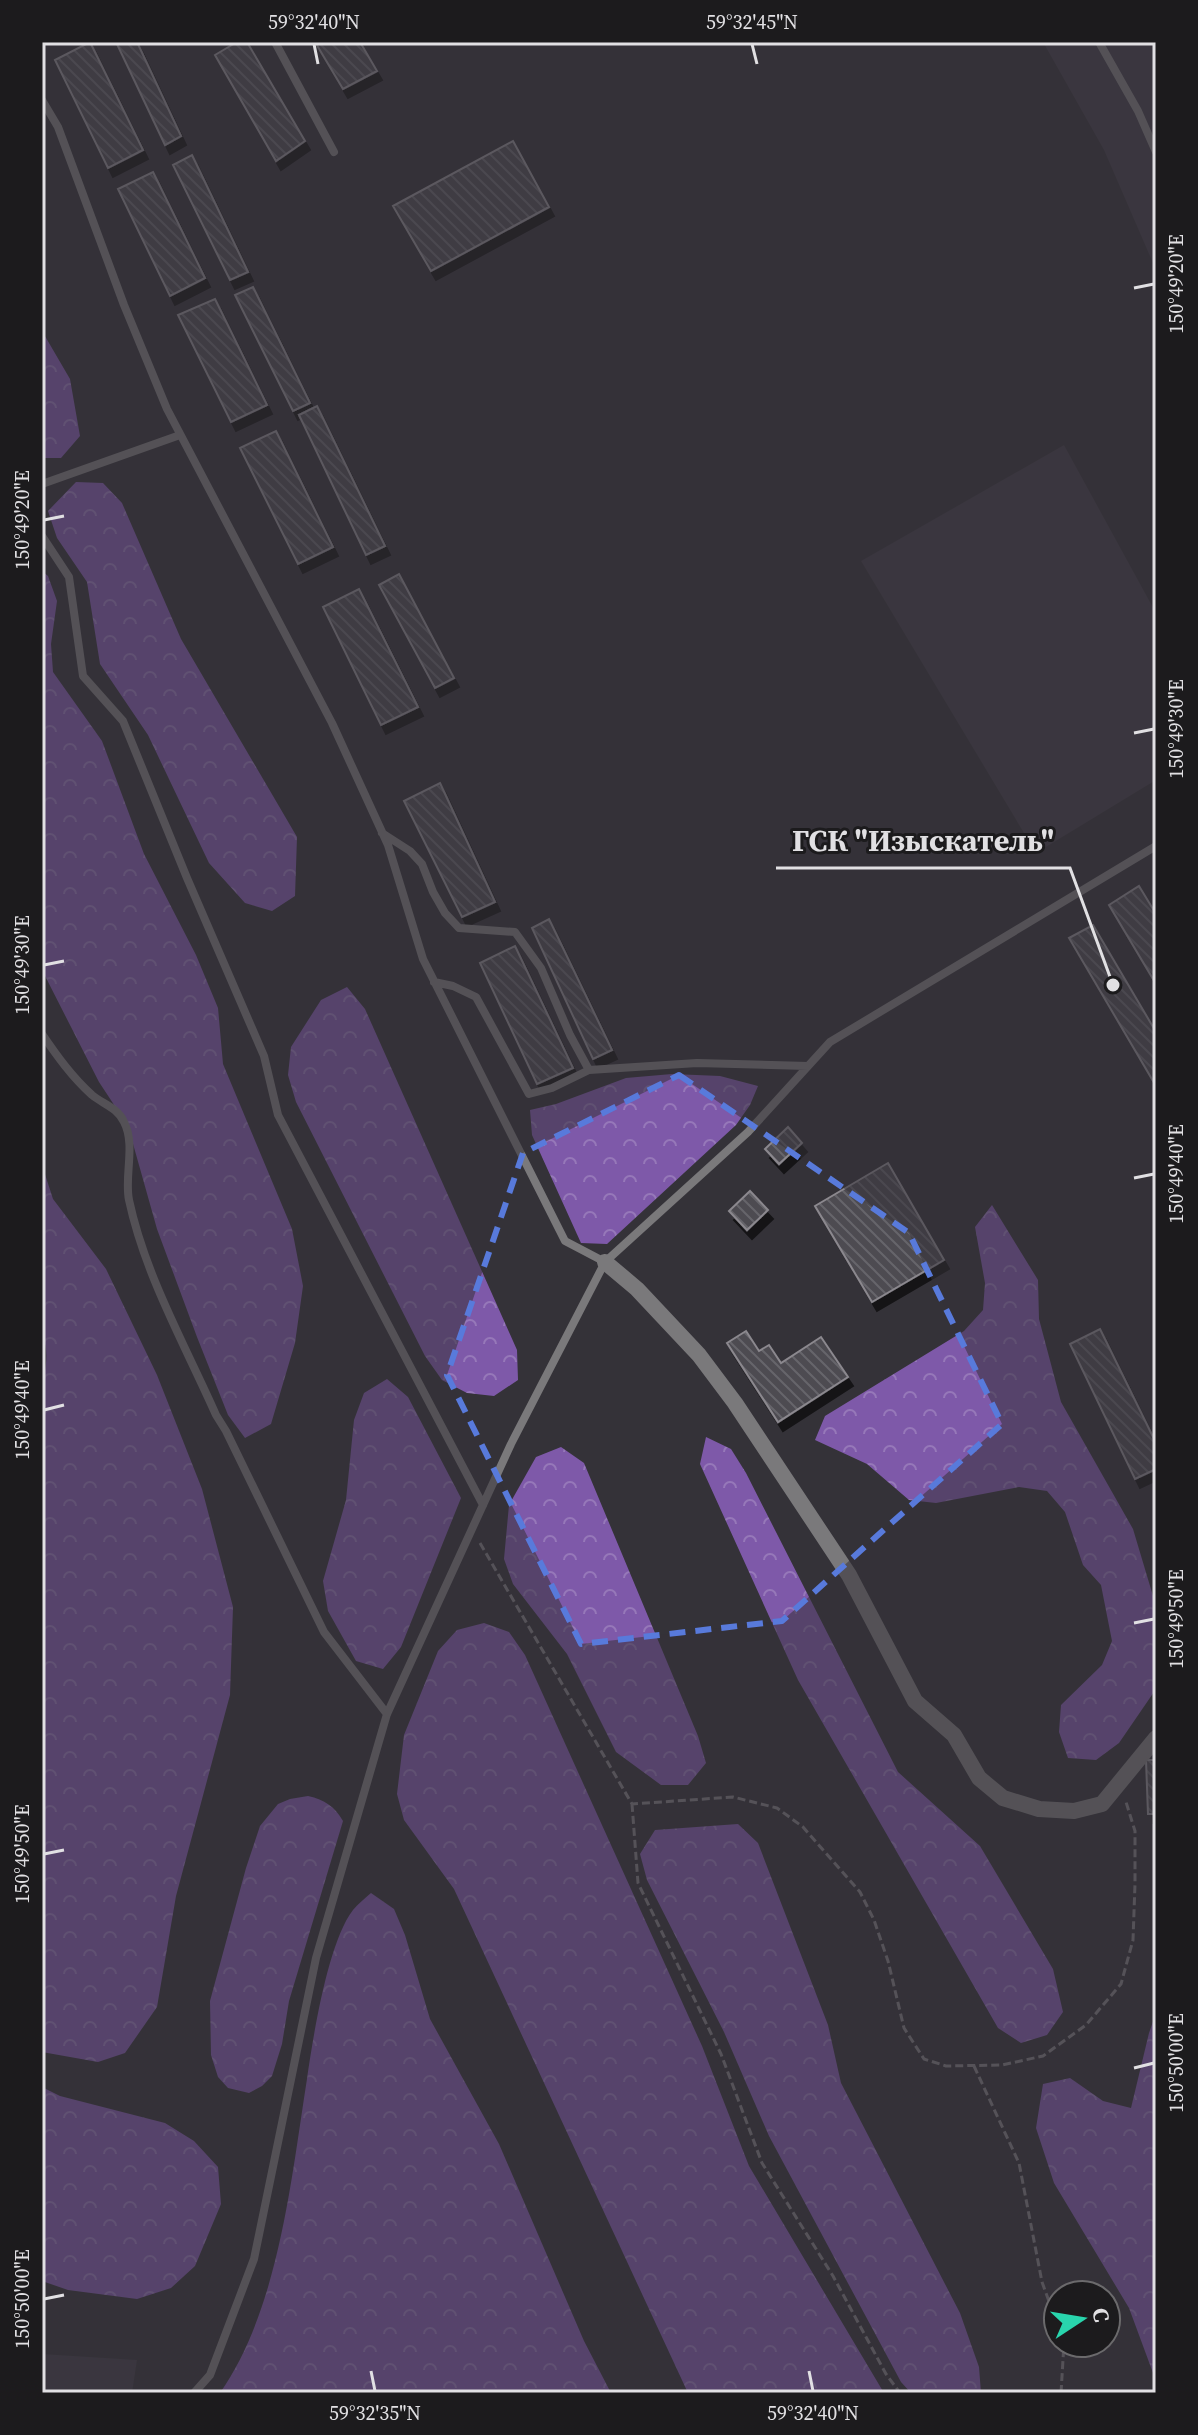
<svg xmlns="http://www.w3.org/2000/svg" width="1198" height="2435" viewBox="0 0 1198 2435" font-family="'Source Serif 4',serif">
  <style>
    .built { fill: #413d47 }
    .forest { fill: url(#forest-crowns) }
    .building { fill: url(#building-back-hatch); stroke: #8b888e; stroke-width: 2; filter: url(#shadow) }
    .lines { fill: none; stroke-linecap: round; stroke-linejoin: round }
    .path { stroke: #7c7a7f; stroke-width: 3; stroke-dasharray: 8 4; stroke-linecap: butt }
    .lane { stroke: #7a797b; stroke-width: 8 }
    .street { stroke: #7a797b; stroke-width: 16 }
    .marked { fill: none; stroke: #587adb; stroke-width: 6; stroke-dasharray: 16 10; stroke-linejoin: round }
    .ticks { fill: none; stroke: #e1e0e3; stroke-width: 3 }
    .leader { fill: none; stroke: #e1e0e3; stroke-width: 3 }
    .callout-dot { fill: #e1e0e3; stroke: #1c1b1d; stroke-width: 3 }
    .callout-label { font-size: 30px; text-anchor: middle; font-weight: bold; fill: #e1e0e3; stroke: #1c1b1d; stroke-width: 6; stroke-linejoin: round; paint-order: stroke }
    .neatline { fill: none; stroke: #e1e0e3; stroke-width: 3 }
    .ticks-label { font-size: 20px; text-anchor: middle; fill: #e1e0e3 }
  </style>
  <defs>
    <pattern id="forest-crowns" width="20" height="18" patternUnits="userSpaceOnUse" patternTransform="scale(2)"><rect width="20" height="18" fill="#7e59a9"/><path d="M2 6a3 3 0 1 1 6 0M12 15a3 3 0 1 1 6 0" fill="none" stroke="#9678b9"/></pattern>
    <pattern id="building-back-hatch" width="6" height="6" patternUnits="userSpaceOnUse" patternTransform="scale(2)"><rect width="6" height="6" fill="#4d4b51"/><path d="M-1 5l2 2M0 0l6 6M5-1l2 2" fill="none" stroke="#66656a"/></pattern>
    <filter id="shadow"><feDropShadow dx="5" dy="9" stdDeviation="0" flood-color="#0009"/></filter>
  </defs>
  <rect width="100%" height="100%" fill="#343238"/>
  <!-- built -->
  <path class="built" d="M1043,42h113v228l-52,-120z
    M1064,445l92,168v167l-120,73 -175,-292z
    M42,2354l95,6 -5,33h-90z"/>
  <!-- forest -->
  <path class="forest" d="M42,331l28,48 10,57 -19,22h-19z
    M76,482l27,1 19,20 59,136 116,198 -2,59 -23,15 -27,-8 -36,-40 -61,-128 -48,-71 -13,-82 -30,-44 -9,-27z
    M42,571l6,5 9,25 -6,43 2,28 49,69 42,113 52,101 22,53 5,56 69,165 11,57 -8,57 -24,81 -26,14 -17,-23 -31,-78 -40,-108 -29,-103 -29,-44 -57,-112z
    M347,987l18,22 152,341 1,30 -24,16 -27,-3 -25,-13 -17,-24 -129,-254 -8,-27 3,-28 30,-47z
    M672,1074l48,2 38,10 -8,19 -14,20 -129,119 -26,-1 -49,-108 -2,-25 26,-6 70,-26z
    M42,1165l11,34 53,70 51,106 45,114 31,118 -3,88 -54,201 -19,111 -32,46 -27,9 -56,-10v-664c3,-16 8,-38 0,-52z
    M992,1205l46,75 1,39 22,83 72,127 23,77v83l-37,54 -23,17 -28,-2 -9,-26 2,-27 41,-40 10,-24 -11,-56 -18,-20 -18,-53 -18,-21 -28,-4 -83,16 -27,-3 -42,-36 -52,-24 10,-24 139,-85 19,-21 2,-27 -10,-56z
    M387,1379l21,18 53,101 -60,149 -18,22 -27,-8 -28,-50 -5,-30 23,-81 8,-80 10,-27z
    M706,1437l25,12 15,24 152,299 82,74 73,123 10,43 -16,23 -26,8 -23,-15 -200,-348 -98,-216z
    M561,1447l23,16 114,273 8,27 -18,22h-27l-45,-33 -49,-98 -54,-70 -9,-25 5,-54 27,-48z
    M484,1623l25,9 16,23 177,391 47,120 135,227h-196l-234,-504 -50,-69 -7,-26 7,-59 34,-84 19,-21z
    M308,1796c17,4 26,10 35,25l-54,180 -7,43 -10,32 -10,10 -13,7 -21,-5 -10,-11 -7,-22 -1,-54 36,-133 14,-42 18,-22 12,-5z
    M738,1824l20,19 70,182 13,58 119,230 19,54 2,26h-70l-10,-11 -132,-246 -45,-104 -77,-152 -7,-26 15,-24z
    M371,1893l23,16 11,26 25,84 69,125 85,197 27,52h-391c59,-85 71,-213 87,-314 6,-42 21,-137 46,-169 5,-6 12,-12 18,-17z
    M1156,2013v368l-27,-73 -75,-125 -18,-55 7,-44 27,-6 33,23 28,7 18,-75z
    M42,2087l18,9 105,27 29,18 24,26 3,37 -26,62 -24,22 -34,11 -69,-9 -26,-9z"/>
  <!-- building -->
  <path class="building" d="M90,42l53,108 -35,18 -53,-108z
    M116,42h21l44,94 -16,9z
    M237,42h10l58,99 -29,20 -61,-106z
    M315,42h45l17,29 -34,18z
    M513,141l36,66 -118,64 -38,-65z
    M192,155l56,117 -18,8 -57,-115z
    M153,172l52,106 -35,18 -52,-107z
    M253,287l57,116 -17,8 -58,-116z
    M215,299l52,106 -36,17 -53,-107z
    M317,406l68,140 -19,9 -67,-140z
    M276,431l57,116 -35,17 -58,-116z
    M399,574l55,104 -19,10 -56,-103z
    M359,589l59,118 -37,18 -58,-118z
    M440,783l55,119 -33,15 -58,-116z
    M1139,886l17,28v70l-47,-79z
    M549,919l63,131 -19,9 -61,-131z
    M1093,925l63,107v54l-87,-148z
    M515,946l58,122 -36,16 -57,-121z
    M788,1127l14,16 -23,21 -14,-15z
    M888,1163l56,97 -72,42 -57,-96z
    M750,1191l18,19 -21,20 -18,-19z
    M1100,1329l56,114v26l-21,10 -65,-135z
    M746,1331l13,20 10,-6 12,18 40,-26 27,40 -70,45 -51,-79z
    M1146,1760h10v54h-8z"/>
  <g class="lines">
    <!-- path -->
    <path class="path" d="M480,1543l152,261 101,-7 44,11 26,19 57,65 14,28 14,41 16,67 20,31 22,7 56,-1 41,-9 43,-31 35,-41 12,-44 2,-56v-53l-9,-29
      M632,1804l6,79 83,171 41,109 71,113 53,98 14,19
      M974,2066l45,97 23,119 16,44
      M1061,2393l3,-50"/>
    <!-- lane -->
    <path class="lane" d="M275,42l59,110
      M1099,42l39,69 18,41
      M42,100l16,27 66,178 43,104 165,314 56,122 35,114 142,282 40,21
      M42,484l138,-49
      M42,536l27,41 14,99 40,45 64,157 77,178 14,59 205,390
      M382,833l28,18 12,13 11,28 12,21 14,15 56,4 26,36 29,67 19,35 108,-7 111,3
      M434,982l19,4 23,11 53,97 23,-6 37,-18
      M42,1034c15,22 30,43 50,61 11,9 26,13 32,27 12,23 0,54 5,78 16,75 56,145 87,215l10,16 98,201 63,82
      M194,2393l16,-18 44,-116 62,-301 71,-244 124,-270 94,-182 143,-130 82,-90 326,-196"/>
    <!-- street -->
    <path class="street" d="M605,1262l32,27 62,66 36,48 114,172 66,126 39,34 25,43 24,20 36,11 35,2 28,-7 54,-66"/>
  </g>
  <!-- marked area -->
  <path d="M0 0H1198V2435H0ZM679,1075l230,158 93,191 -220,197 -201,23 -134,-269 76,-222z" fill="#343238" fill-opacity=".55" fill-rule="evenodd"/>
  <path class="marked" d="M679,1075l230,158 93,191 -220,197 -201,23 -134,-269 76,-222z"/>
  <!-- ticks -->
  <path class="ticks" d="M314,44l4,20M752,44l5,20M1134,288l20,-4M44,520l20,-4M1134,733l20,-4M44,965l20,-4M1134,1178l20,-4M44,1410l20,-5M1134,1623l20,-4M44,1854l20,-4M1134,2068l20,-5M44,2299l20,-4M371,2371l4,20M809,2371l4,20"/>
  <!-- callouts -->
  <path class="leader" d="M1113 985L1070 868H776"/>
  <circle class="callout-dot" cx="1113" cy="985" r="8"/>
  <g class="callout-label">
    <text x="923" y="851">ГСК "Изыскатель"</text>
  </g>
  <!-- border -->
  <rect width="1198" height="2435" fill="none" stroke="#1c1b1d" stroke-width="88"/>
  <!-- north arrow -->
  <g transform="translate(1082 2319) rotate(78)"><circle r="38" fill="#1c1b1d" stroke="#6b6a6c" stroke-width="2"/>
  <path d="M0-6L14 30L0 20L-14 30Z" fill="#29d5ad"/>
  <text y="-12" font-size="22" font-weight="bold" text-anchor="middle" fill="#e1e0e3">С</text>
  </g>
  <rect x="44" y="44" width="1110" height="2347" class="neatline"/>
  <g class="ticks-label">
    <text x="314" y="29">59°32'40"N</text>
    <text x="752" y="29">59°32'45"N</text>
    <text transform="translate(1176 284) rotate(-90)" y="7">150°49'20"E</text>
    <text transform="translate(22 520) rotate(-90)" y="7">150°49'20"E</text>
    <text transform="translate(1176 729) rotate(-90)" y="7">150°49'30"E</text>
    <text transform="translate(22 965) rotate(-90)" y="7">150°49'30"E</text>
    <text transform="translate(1176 1174) rotate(-90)" y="7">150°49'40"E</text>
    <text transform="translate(22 1410) rotate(-90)" y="7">150°49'40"E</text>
    <text transform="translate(1176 1619) rotate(-90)" y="7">150°49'50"E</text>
    <text transform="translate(22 1854) rotate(-90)" y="7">150°49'50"E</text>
    <text transform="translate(1176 2063) rotate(-90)" y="7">150°50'00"E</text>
    <text transform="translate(22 2299) rotate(-90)" y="7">150°50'00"E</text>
    <text x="375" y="2420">59°32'35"N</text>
    <text x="813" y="2420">59°32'40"N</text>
  </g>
</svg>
